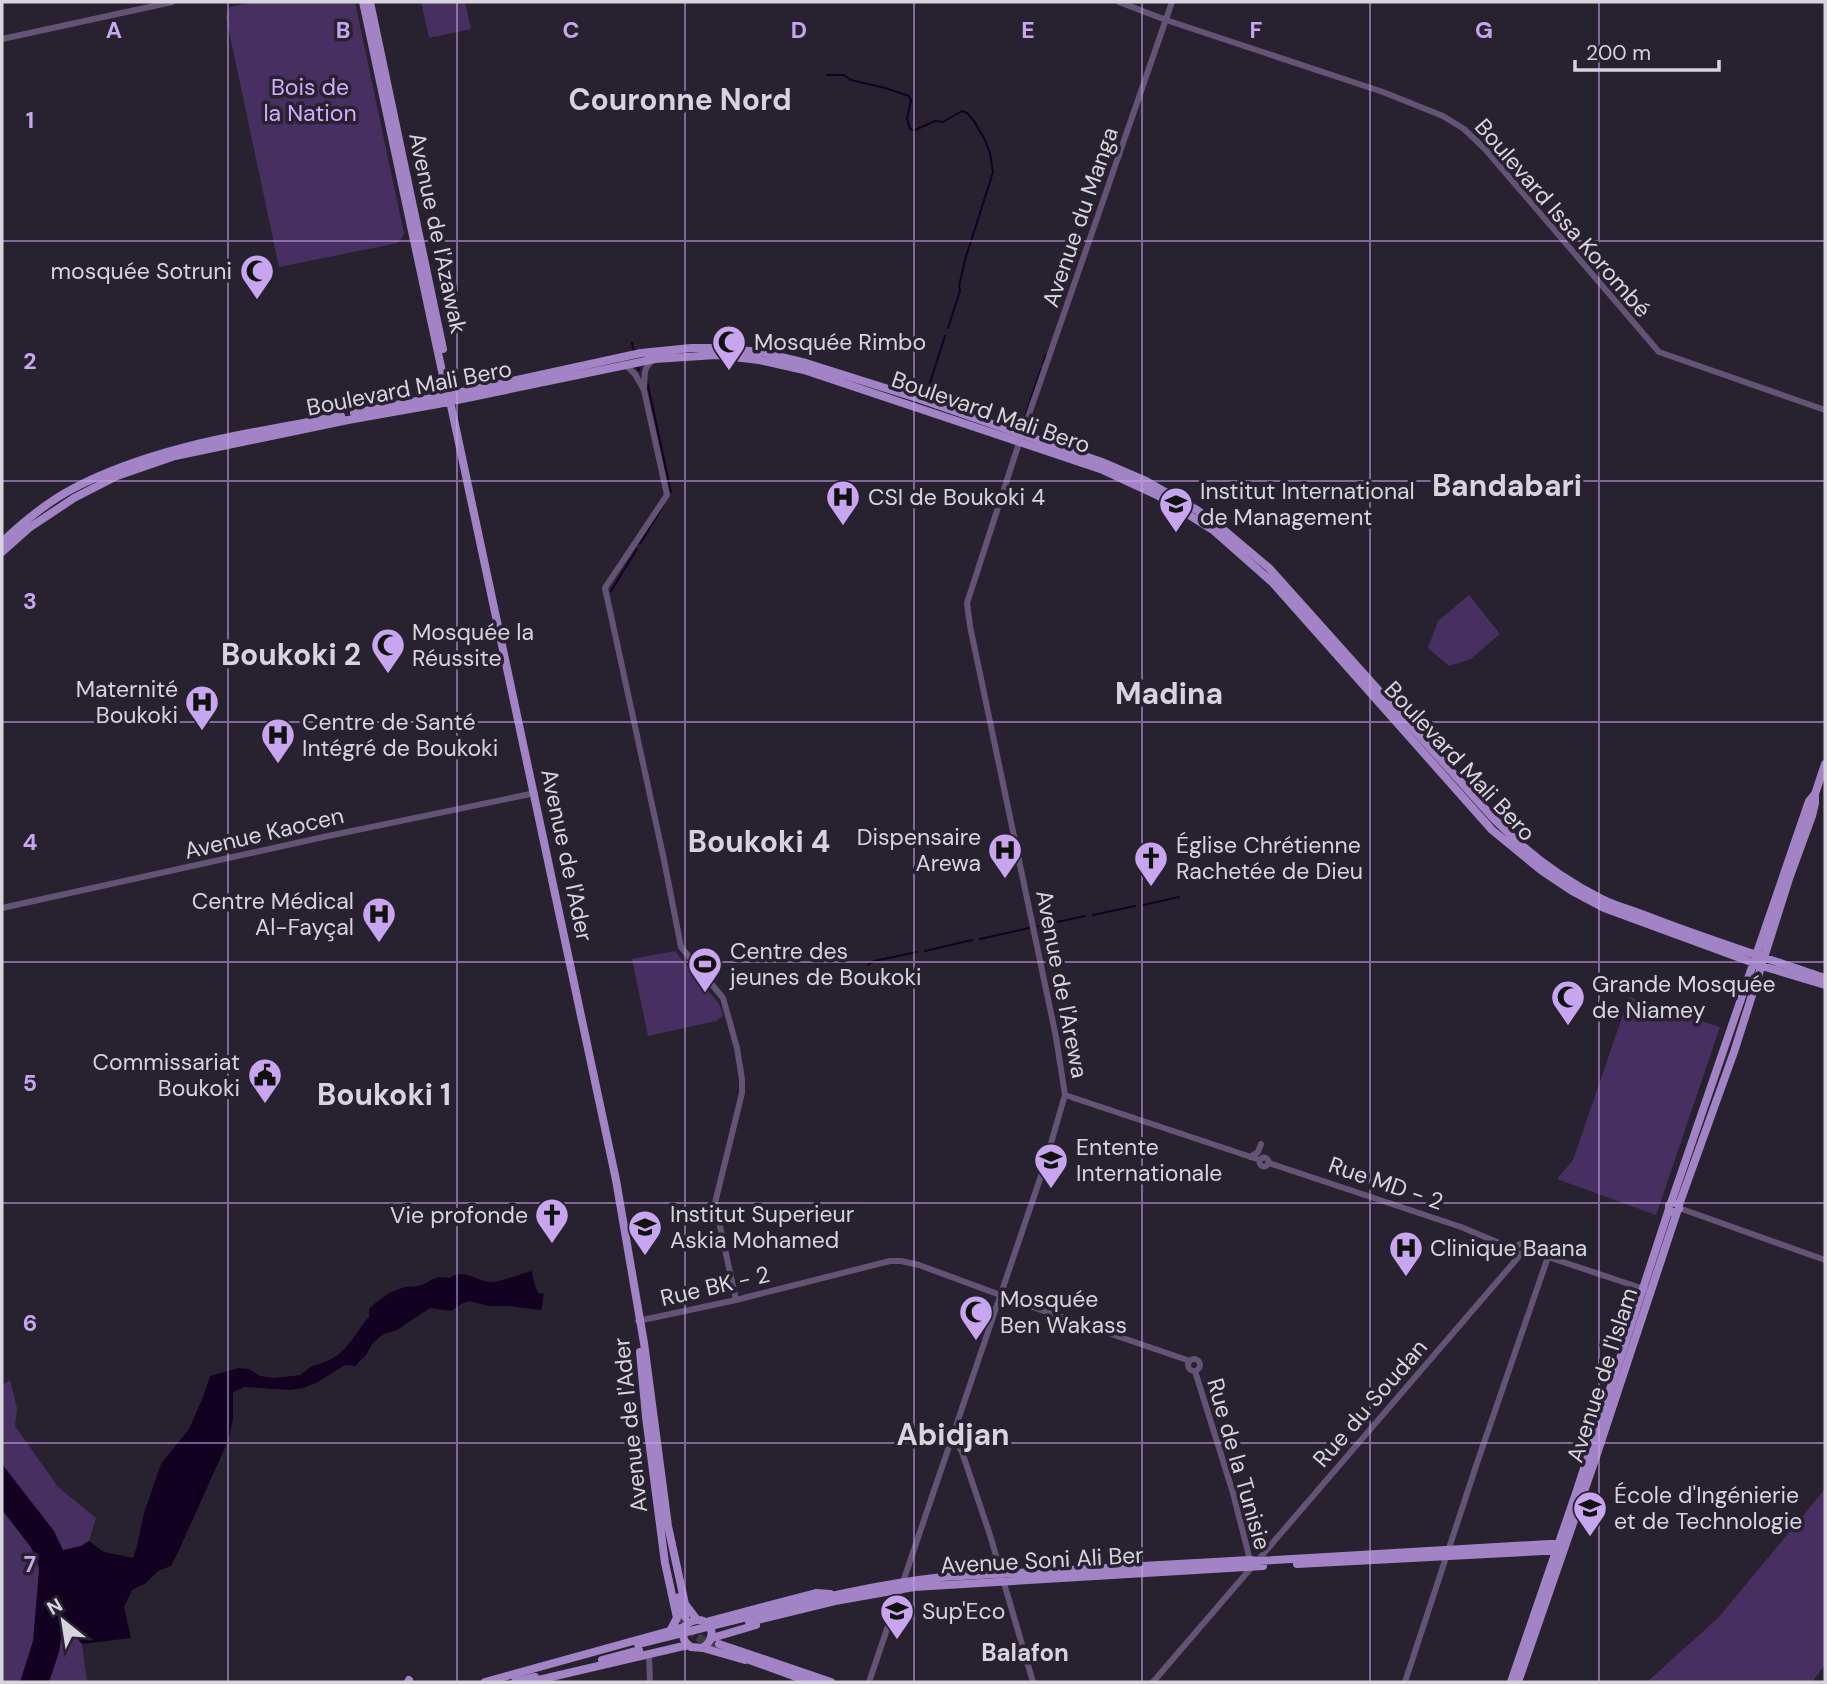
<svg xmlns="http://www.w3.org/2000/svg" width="1827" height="1684" viewBox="0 0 1827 1684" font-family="'DM Sans',sans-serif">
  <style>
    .green { fill: #482f61 }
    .water { fill: #130122 }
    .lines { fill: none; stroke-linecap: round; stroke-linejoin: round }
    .stream { stroke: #130122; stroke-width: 2 }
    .major-tunnel { stroke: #423c4a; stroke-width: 8; stroke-dasharray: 8 4; stroke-linecap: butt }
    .minor { stroke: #635475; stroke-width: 6 }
    .major { stroke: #a283c5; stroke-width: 8 }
    .major-bridge { stroke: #a283c5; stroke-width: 8 }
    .grid { fill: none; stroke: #c8a6ef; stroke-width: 2; stroke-opacity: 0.55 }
    .labels { text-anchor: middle; stroke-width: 7; stroke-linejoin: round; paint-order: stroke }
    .park-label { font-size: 23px; fill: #d3acfe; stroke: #282130 }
    .street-label { font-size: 23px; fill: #d8d4de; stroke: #282130 }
    .poi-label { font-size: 23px; fill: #d8d4de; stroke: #282130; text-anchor: start }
    .neighbourhood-label { font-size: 24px; font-weight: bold; fill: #d8d4de; stroke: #282130 }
    .district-label { font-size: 30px; font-weight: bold; fill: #d8d4de; stroke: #282130 }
    .grid-label { font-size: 23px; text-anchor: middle; font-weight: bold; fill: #c8a6ef; stroke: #282130; stroke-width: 7; stroke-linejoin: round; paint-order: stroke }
  </style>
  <rect width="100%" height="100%" fill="#282130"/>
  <!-- green -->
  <path class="green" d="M254,2h101l49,232 -6,9 -119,24 -53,-250 4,-10z
    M421,2h44l6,27 -42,9z
    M1469,595l31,39 -29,25 -22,7 -21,-18 10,-27z
    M675,951l45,54 3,11 -7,5 -68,15 -16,-77z
    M1629,997l91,30 -64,188 -99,-36 16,-19z
    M10,1380l7,28 -2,18 43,61 38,31 -7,23 -8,5 -18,5 1,70 18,23 5,38h-85v-297z
    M1825,1489v176l-13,17h-165l72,-65z"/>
  <!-- water -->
  <path class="water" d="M532,1271l2,12 4,10 6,1 -3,16 -33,-4h-19l-20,-5 -8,3 -10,7 -21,-3 -33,22 -15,5 -10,9 -6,11 -11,11 -10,-1 -29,18 -13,5 -14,2 -44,-3 -12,5v27l-5,22 -49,109 -8,16 -13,5 -12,12 -14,7 -8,17 7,31 -49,6 -18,-22 -5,30 -10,30h-29l13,-41 6,-71 -2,-11 -7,-13 -28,-36v-46l52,67 9,19 18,-4 8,-5 15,11 29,6 4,-12 7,-33 17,-49 28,-35 15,-34 6,-19 28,-8 11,1 11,7 14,2 27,-3c11,-12 18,-9 30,-16 18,-9 25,-28 38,-42v-8c8,-8 21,-18 33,-21 5,-2 11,-1 16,-2 15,-4 13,-11 32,-8 15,-11 27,5 43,4 13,-2 27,-8 39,-11z"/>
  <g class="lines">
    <!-- stream -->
    <path class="stream" d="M827,75h17l7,5 34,8 24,8 2,4 -4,19 3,10 5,1 20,-9 8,1 19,-11 5,2 7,8 11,19 5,13 3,19 -28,88 -6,26 1,5 -12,37
      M632,343l2,8
      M1043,363l3,-8
      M638,367l1,3
      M647,381l24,111
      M925,398l20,-62
      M1020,431l21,-62
      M640,544l23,-38
      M611,591l26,-42
      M1143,905l36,-8
      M1093,915l42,-9
      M1038,926l47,-10
      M980,939l49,-11
      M925,951l47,-11
      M868,965l6,-4 43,-9"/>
    <!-- major-tunnel -->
    <path class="major-tunnel" d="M682,1619l15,18 20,10"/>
    <!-- minor -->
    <path class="minor" d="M1119,2l47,18 217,72 60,24 21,13 21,20 174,203 166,58
      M2,39l170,-37
      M624,364l11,10 9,16 23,105 -62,93 59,272 17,87 42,51 14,50 5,31v14l-27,110 21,97
      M644,388c2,-13 -3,-17 9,-28
      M2,908l326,-72 207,-43
      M1065,1095l195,65
      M1250,1157l8,-5 3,-8
      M1259.5 1162a4.5 4.5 0 1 1 9 0a4.5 4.5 0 1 1-9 0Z
      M1269,1163l192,64 55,23
      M1679,1208l146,52
      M1516 1249a5 5 0 1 1 10 0a5 5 0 1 1-10 0Z
      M1526,1248l22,9 102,34
      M638,1321l98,-21 154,-39h11l18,4 122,45 149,51
      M1188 1365a6 6 0 1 1 12 0a6 6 0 1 1-12 0Z
      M1195,1371l38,122 17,67 -1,4
      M953,1435l9,17 28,83 43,147
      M649,1654l1,28
      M869,1682l175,-515 21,-72 -9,-58 -86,-411 -3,-23 52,-160 153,-441
      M1153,1682l368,-428
      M1405,1682l72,-219 71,-206"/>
    <!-- major -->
    <path class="major" d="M363,2l83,388 4,11 166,779 28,163 24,183 17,78 12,16
      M370,2l73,347
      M354,413l94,-18 193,-42 50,-5h24l46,4 45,11 114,36 182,63 44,19 51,29 21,15 51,43 225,251c31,32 68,60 108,80 14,7 30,11 45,17 59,23 119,42 178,62
      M2,542c20,-19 47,-41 72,-54 83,-43 177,-55 267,-72
      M2,552l27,-24 45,-30 43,-22 58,-20 173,-36 90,-16 217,-45 61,-4 43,5 45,10 299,100 56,26 54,34 60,53 219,247 50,41 30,20 32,17 158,58 63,19
      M1671,1203l138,-402 6,-7
      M1679,1205l55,-153 55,-173 23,-63 3,-13v-9l10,-30
      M640,1352l6,65 19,146 12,55 -7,13
      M1297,1564l266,-14
      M679,1597l6,20
      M747,1617c64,-17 130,-33 196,-40l307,-17 8,1 307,-18
      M706,1622l110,-29 14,1
      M749,1622l86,-21 79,-14 349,-21
      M712,1638l44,-13
      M719,1644l112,38
      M703,1648l42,12
      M741,1657l69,25
      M602,1660l37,-10
      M408,1682l1,-2
      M485,1682l199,-55c18,-19 40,5 19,21l-12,-1c-8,-5 -9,-11 -7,-20
      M515,1682l20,-5
      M530,1682l158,-37
      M1511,1682l64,-186 94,-287v-4l4,-3 6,3v4l-3,3h-4l-3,-3
      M1518,1682l78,-225 81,-245"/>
    <!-- major-bridge -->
    <path class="major-bridge" d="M638,1644l109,-27"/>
  </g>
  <!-- grid -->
  <path class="grid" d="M228,2v1680M457,2v1680M685,2v1680M914,2v1680M1142,2v1680M1370,2v1680M1599,2v1680M2,241h1823M2,481h1823M2,722h1823M2,962h1823M2,1203h1823M2,1443h1823"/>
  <!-- icons -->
  <defs>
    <g id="mosque-pin" transform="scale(1.75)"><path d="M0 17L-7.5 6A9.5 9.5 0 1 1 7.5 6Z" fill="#c8a6ef" stroke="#282130"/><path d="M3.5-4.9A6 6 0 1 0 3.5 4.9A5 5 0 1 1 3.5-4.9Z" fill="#111"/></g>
    <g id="hospital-pin" transform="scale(1.75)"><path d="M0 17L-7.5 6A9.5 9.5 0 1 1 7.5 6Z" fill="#c8a6ef" stroke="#282130"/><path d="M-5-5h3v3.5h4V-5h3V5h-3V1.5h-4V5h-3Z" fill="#111"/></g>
    <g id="university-pin" transform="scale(1.75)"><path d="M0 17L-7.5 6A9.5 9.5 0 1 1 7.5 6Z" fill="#c8a6ef" stroke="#282130"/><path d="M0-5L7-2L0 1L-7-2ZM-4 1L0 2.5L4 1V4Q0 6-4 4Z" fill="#111"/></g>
    <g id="church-pin" transform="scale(1.75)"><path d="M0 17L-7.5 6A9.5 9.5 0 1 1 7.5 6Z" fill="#c8a6ef" stroke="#282130"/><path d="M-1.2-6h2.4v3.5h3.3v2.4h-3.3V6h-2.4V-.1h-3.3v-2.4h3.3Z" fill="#111"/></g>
    <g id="stadium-pin" transform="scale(1.75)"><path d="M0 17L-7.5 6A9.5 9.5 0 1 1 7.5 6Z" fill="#c8a6ef" stroke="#282130"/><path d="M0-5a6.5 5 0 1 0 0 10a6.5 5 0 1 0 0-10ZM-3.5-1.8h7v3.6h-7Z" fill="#111"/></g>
    <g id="civic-pin" transform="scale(1.75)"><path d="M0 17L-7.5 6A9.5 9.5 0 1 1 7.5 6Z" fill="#c8a6ef" stroke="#282130"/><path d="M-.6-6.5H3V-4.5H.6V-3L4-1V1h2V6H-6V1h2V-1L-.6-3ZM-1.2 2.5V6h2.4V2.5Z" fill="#111"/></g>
  </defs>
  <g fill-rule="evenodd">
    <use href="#mosque-pin" x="257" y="271"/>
    <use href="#mosque-pin" x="729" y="342"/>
    <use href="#hospital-pin" x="843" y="497"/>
    <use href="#university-pin" x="1176" y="504"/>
    <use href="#mosque-pin" x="388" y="645"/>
    <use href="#hospital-pin" x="202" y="702"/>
    <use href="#hospital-pin" x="278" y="735"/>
    <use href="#hospital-pin" x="1005" y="850"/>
    <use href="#church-pin" x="1151" y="858"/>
    <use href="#hospital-pin" x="379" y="914"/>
    <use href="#stadium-pin" x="705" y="964"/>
    <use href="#mosque-pin" x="1568" y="997"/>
    <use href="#civic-pin" x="265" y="1075"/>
    <use href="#university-pin" x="1051" y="1160"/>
    <use href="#church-pin" x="552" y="1215"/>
    <use href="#university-pin" x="645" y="1227"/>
    <use href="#hospital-pin" x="1406" y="1248"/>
    <use href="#mosque-pin" x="976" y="1312"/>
    <use href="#university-pin" x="1590" y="1508"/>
    <use href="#university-pin" x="897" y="1611"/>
  </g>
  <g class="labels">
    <!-- park labels -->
    <g class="park-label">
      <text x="310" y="95">Bois de<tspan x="310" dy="26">la Nation</tspan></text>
    </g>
    <!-- street labels -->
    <g class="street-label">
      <text transform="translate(1080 217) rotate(-71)" y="8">Avenue du Manga</text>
      <text transform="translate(1563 218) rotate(49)" y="8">Boulevard Issa Korombé</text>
      <text transform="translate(438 233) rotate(78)" y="8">Avenue de l'Azawak</text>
      <text transform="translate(409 388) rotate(-11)" y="8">Boulevard Mali Bero</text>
      <text transform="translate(991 412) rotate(19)" y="8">Boulevard Mali Bero</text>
      <text transform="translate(1460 761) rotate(47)" y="8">Boulevard Mali Bero</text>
      <text transform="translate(264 833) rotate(-13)" y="8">Avenue Kaocen</text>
      <text transform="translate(567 855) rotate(78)" y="8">Avenue de l'Ader</text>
      <text transform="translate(1062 984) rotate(79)" y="8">Avenue de l'Arewa</text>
      <text transform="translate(1386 1183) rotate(19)" y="8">Rue MD - 2</text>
      <text transform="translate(715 1286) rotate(-13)" y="8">Rue BK - 2</text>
      <text transform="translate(1602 1375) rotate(-72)" y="8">Avenue de l'Islam</text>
      <text transform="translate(1370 1403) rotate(-49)" y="8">Rue du Soudan</text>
      <text transform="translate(630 1425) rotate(-96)" y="8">Avenue de l'Ader</text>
      <text transform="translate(1239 1464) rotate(74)" y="8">Rue de la Tunisie</text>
      <text transform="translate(1042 1560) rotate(-3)" y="8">Avenue Soni Ali Ber</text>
    </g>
    <!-- poi labels -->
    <g class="poi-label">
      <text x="232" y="279" text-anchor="end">mosquée Sotruni</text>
      <text x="754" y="350">Mosquée Rimbo</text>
      <text x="1200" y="499">Institut International<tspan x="1200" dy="26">de Management</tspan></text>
      <text x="868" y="505">CSI de Boukoki 4</text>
      <text x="412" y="640">Mosquée la<tspan x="412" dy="26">Réussite</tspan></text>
      <text x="178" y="697" text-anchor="end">Maternité<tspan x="178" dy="26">Boukoki</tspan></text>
      <text x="302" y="730">Centre de Santé<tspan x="302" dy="26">Intégré de Boukoki</tspan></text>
      <text x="981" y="845" text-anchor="end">Dispensaire<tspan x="981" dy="26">Arewa</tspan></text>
      <text x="1176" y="853">Église Chrétienne<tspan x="1176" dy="26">Rachetée de Dieu</tspan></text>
      <text x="354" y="909" text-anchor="end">Centre Médical<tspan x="354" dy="26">Al-Fayçal</tspan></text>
      <text x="730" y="959">Centre des<tspan x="730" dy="26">jeunes de Boukoki</tspan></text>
      <text x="1592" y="992">Grande Mosquée<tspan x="1592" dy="26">de Niamey</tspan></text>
      <text x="240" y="1070" text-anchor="end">Commissariat<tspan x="240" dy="26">Boukoki</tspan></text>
      <text x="1076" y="1155">Entente<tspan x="1076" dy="26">Internationale</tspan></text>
      <text x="670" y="1222">Institut Superieur<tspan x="670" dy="26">Askia Mohamed</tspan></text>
      <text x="528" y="1223" text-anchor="end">Vie profonde</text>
      <text x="1430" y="1256">Clinique Baana</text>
      <text x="1000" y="1307">Mosquée<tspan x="1000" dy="26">Ben Wakass</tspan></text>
      <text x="1614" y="1503">École d'Ingénierie<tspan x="1614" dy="26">et de Technologie</tspan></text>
      <text x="922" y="1619">Sup'Eco</text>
    </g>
    <!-- neighbourhood labels -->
    <g class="neighbourhood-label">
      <text x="1025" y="1661">Balafon</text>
    </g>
    <!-- district labels -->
    <g class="district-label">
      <text x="680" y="110">Couronne Nord</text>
      <text x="1507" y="496">Bandabari</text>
      <text x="291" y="665">Boukoki 2</text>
      <text x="1169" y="704">Madina</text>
      <text x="759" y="852">Boukoki 4</text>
      <text x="384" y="1105">Boukoki 1</text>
      <text x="953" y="1445">Abidjan</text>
    </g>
  </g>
  <g class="grid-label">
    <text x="114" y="38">A</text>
    <text x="343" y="38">B</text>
    <text x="571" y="38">C</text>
    <text x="799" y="38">D</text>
    <text x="1028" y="38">E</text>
    <text x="1256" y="38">F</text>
    <text x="1484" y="38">G</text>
    <text x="30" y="128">1</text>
    <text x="30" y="369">2</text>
    <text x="30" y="609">3</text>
    <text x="30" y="850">4</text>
    <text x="30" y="1091">5</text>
    <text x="30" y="1331">6</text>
    <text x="30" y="1572">7</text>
  </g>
  <!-- border -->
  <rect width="1827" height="1684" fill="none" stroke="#d8d4de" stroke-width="7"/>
  <!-- north arrow -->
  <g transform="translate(63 1621) rotate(330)" stroke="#282130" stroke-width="5" paint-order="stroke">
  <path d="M0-5L12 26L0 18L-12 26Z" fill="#d8d4de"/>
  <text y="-10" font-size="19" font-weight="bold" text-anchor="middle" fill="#d8d4de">N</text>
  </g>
  <!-- scale -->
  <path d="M1575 60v10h144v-10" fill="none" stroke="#d8d4de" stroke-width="3.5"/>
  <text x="1586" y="60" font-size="21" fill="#d8d4de" stroke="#282130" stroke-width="5" paint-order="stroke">200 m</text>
</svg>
